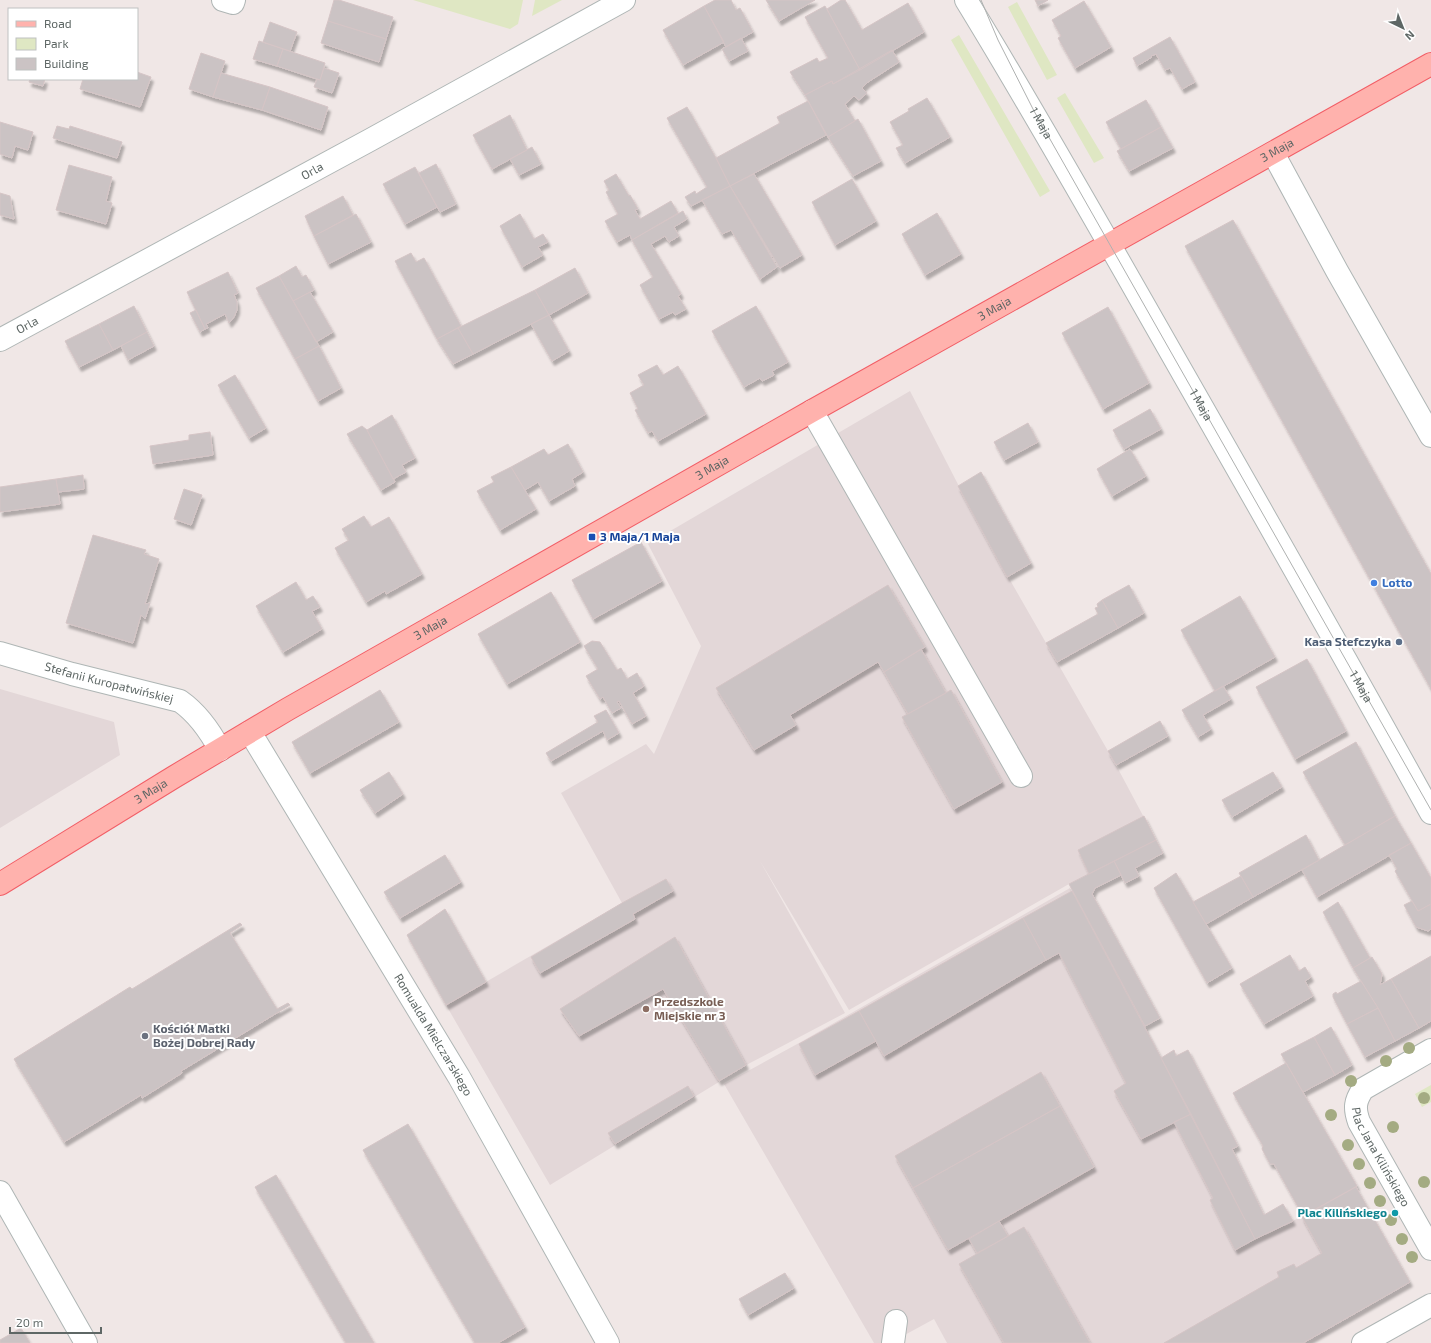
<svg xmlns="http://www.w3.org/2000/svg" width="1431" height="1343" viewBox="0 0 1431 1343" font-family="'Exo 2',sans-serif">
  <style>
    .education { fill: #e3d7d8 }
    .green { fill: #dfe7c3 }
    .building { fill: #cbc3c4; stroke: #d5c5c6; filter: url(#shadow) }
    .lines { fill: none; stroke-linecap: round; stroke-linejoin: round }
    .minor-casing { stroke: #afb6b5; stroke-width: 24 }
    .major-casing { stroke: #f25e66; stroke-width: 24 }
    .minor { stroke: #fff; stroke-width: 22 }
    .major { stroke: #ffb2ad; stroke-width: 22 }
    .tram { stroke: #afb1b0; stroke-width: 1 }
    .tree { fill: #a4ab82 }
    .transit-dot { fill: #1a4fb4; stroke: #fff; stroke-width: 1.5 }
    .shop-dot { fill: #3f7fe0; stroke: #fff; stroke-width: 1.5 }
    .service-dot { fill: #5c6f8a; stroke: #fff; stroke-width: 1.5 }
    .education-dot { fill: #8d6e63; stroke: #fff; stroke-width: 1.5 }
    .worship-dot { fill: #6b7280; stroke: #fff; stroke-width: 1.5 }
    .culture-dot { fill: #0f9aa8; stroke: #fff; stroke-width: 1.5 }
    .labels { text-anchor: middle; stroke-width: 4; stroke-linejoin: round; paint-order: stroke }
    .street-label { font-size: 12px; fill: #5e6765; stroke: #fff }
    .transit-label { font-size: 12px; font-weight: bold; fill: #164399; stroke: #fff; text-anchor: start }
    .shop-label { font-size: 12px; font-weight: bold; fill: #366cbe; stroke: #fff; text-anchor: start }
    .service-label { font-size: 12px; font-weight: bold; fill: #4e5e75; stroke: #fff; text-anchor: end }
    .education-label { font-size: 12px; font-weight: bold; fill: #785e54; stroke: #fff; text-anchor: start }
    .worship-label { font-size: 12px; font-weight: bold; fill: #5b616d; stroke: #fff; text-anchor: start }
    .culture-label { font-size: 12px; font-weight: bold; fill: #0d838f; stroke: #fff; text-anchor: end }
  </style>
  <defs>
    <filter id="shadow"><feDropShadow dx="2.5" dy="4.5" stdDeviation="1" flood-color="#0004"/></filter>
  </defs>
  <rect width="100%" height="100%" fill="#f0e7e6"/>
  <!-- education -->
  <path class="education" d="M910,391l73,142 133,232 40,75 -87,44 -220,126 -89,-149 85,152 -95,50 -200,122 -104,-180 176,-102 -61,-110 85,-49 8,10 47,-108 -53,-102z
    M0,689l114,33 6,33 -120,73z
    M1070,888l75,138 109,213 49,-23 53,-29 54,95 -107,61h-356l-13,-24 -44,24h-16l-150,-259 75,-41z"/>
  <!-- green -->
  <path class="green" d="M413,0h110l-5,24 -8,5z
    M535,0h27l-30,16z
    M1017,2l40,73 -10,5 -39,-73z
    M959,35l91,156 -10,6 -89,-157z
    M1065,93l39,65 -10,5 -37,-65z
    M1431,1085v17l-9,5 -7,-13z"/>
  <!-- building -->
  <path class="building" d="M334,0h5l54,17 -7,22 -58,-18z
    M715,0h16l5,10 4,-2 13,24 -27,15 -22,-41z
    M766,0h49l-36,21z
    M841,0h4l17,30 46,-27 16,29 -64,38 -33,-61z
    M1035,0h13l-10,6z
    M1084,1l27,46 -36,21 -17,-30 3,-2 -9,-16z
    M704,6l20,36 -41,23 -20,-35z
    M825,6l35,64 -27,14 -1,-3 -27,14 -15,-23 27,-14 2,4 9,-4 -23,-41z
    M328,21l58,18 -7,23 -58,-19z
    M270,22l27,10 -7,19 -27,-9z
    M1170,37l25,45 -13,7 -12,-21 -5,2 -9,-16 -5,2 1,1 -15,9 -4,-8z
    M741,38l7,13 -19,10 -7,-12z
    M259,41l24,8 -6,17 -24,-7z
    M283,49l42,14 -5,17 -43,-14z
    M892,50l7,12 -31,20 -6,6 5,5 -8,7 -5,-4 -9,8 10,17 -27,16 -23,-42 27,-14 1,3z
    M201,53l24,8 -12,36 -24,-8z
    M324,68l15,5 -7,20 -18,-6 3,-8 3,1z
    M137,72l14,5 -11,30 -60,-18 3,-10h54z
    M221,73l49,14 -8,23 -49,-13z
    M30,79h15l-2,7 -14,-4z
    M270,87l58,20 -7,23 -59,-20z
    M927,98l23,39 -45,26 -9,-15 7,-3 -13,-23 19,-11 -1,-2z
    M1146,100l15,27 -40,22 -15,-27z
    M808,101l18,34 -96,51 -14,-28 64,-35 -3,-6z
    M687,107l29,51 14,28 -39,20 -6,-9 10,-6 1,3 11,-7 -40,-69z
    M510,115l17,35 -35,19 -19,-34z
    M858,119l23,42 -28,15 -25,-39z
    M0,122l33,10 -5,18 -13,-4 -3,12 -12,-4z
    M57,126l12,3 1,-3 52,16 -5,16 -64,-20z
    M1161,127l12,21 -44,23 -12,-20z
    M532,147l9,17 -22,11 -9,-16z
    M436,164l20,40 -16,8 -21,-39z
    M69,165l43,12 -6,24 6,2 -6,21 -50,-14z
    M415,167l22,40 -32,17 -22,-40z
    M616,174l13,22 1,-1 8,14 -3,1 5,9 31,-18 7,12 -46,27 -2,-5 -13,7 -12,-21 13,-7 -12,-22 3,-2 -5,-9z
    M754,174l48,81 -22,13 -50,-82z
    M852,179l24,42 -41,24 -23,-43z
    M730,186l47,81 -17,12 -29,-49 -9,4 -20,-34z
    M0,193l10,3 4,23 -14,-4z
    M343,196l10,19 -39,21 -9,-20z
    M683,211l4,8 -13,8 5,9 -10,6 -4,-6 -14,8 30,50 -3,2 8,13 -11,6 -2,-3 -14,7 -19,-34 13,-8 -21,-37z
    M937,213l24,41 -36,21 -23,-41z
    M356,214l15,28 -43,22 -14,-28z
    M520,214l14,25 9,-5 5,8 -10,5 5,8 -21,12 -22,-41z
    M1233,220l198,354v115l-246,-443z
    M411,253l5,9 8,-4 37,68 -24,13 -42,-78z
    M296,266l6,11 4,-2 8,15 -21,11 -14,-25z
    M575,268l13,25 -39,22 -14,-25z
    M228,272l10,21 -4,2 3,7v8l-3,7 -5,6 -4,-9 -19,10 2,4 -3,1 -18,-37z
    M279,276l40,70 -24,13 -39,-71z
    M535,290l14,25 -76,39 -15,-26z
    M310,292l23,40 -17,10 -23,-41z
    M134,306l13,26 -34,18 -14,-26z
    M756,306l32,56 -16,9 2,4 -12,6 -2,-3 -16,9 -32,-56z
    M1108,307l41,76 -46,26 -41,-76z
    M196,310l9,19 -5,3 -10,-19z
    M549,315l20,36 -17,10 -21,-37z
    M99,324l14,26 -34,17 -14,-26z
    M458,328l15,26 -20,10 -16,-25z
    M147,332l7,14 -26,14 -7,-14z
    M319,346l22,42 -23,13 -23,-42z
    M657,365l6,10 15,-9 28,48 -48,27 -6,-10 -4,2 -13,-23 3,-1 -8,-16 14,-8 -6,-10z
    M235,375l31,53 -17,10 -31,-53z
    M1150,409l11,20 -37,20 -11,-19z
    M392,415l23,43 -13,7 4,7 -13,7 -26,-49z
    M1028,423l10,19 -34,18 -10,-18z
    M362,426l5,4 28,52 -14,8 -34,-56z
    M210,432l3,23 -60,9 -3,-18 39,-6v-5z
    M568,444l15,28 -11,7 3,7 -26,15 -11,-19 -13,8 -14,-23 33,-18 4,6z
    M1130,449l16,27 -34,20 -15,-27z
    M511,467l25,42 -36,21 -23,-39 17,-9 -3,-5z
    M981,472l50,91 -24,14 -49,-91z
    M83,475l1,14 -26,3 -2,-13z
    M56,479l4,25 -60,8v-25z
    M184,489l18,6 -11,30 -17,-6z
    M364,516l7,11 18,-10 33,57 -36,20 -1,-3 -19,11 -31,-54 14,-8 -7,-11z
    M93,535l53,15 -2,4 15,5 -14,45 5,-1 -5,16 -4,-4 -8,28 -67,-20z
    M641,542l21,39 -69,38 -21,-39z
    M296,582l10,18 7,-4 7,11 -8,4 10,18 -39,23 -27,-46z
    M888,585l37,62 -41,25 -6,-10 -88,53 6,10 -42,25 -38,-62z
    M1129,585l15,28 -26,15 -16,-28z
    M551,592l29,50 -73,42 -29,-50z
    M1240,596l35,61 -60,34 -34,-61z
    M1102,600l16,28 -61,34 -11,-19 52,-29 -3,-6 3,-1 -1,-3z
    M592,641l8,1 17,28 4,-2 6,11 10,-6 7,13 -11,7 13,23 -14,8 -13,-23 -2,1 4,6 -9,5 -9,-16 -3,2 -14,-23 12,-7 -14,-23z
    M921,649l25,44 -38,21 -24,-42z
    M1307,659l39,72 -51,28 -39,-72z
    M1223,686l8,13 -28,16 8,14 -13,8 -16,-27z
    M380,690l19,32 -89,51 -18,-31z
    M951,690l51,92 -48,27 -52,-92z
    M606,710l13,23 -12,7 -4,-9 -52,30 -5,-8 52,-31 -4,-6z
    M1160,721l8,15 -52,29 -8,-14z
    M1356,742l39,74 -50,29 -42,-73z
    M389,772l14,22 -28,19 -15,-23z
    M1273,772l9,15 -50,30 -10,-17z
    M1144,816l12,24 -67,34 -11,-24z
    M1395,816l16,27 -94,54 -15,-27z
    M1306,835l13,25 -66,37 -14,-24z
    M1156,840l7,13 -28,15 4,8 -14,7 -11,-22z
    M1411,843l20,35v26l-13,7 -23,-40 2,-2 -8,-14z
    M445,855l16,27 -61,36 -16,-26z
    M1114,861l7,14 -26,13 -3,6 68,124 -15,8 -76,-142z
    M1176,873l56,95 -25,15 -53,-95z
    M1241,876l12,21 -47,27 -13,-22z
    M666,879l7,12 -40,23 2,5 -95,54 -9,-16 91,-54z
    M1072,891l119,223 -50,25 -27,-48 12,-8 -67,-130 -13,7 -23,-42z
    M1412,901l6,10 13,-7v25l-3,2 -12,-4 -12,-22z
    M1338,902l32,56 -17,10 -30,-56z
    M445,909l41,73 -40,23 -39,-70z
    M1023,918l23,42 -162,96 -25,-45z
    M240,923l2,2 -12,8 47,76 11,-6 2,2 -109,66 1,2 -40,25 -1,-3 -77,47 -50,-83 116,-72 2,2z
    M675,937l71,128 -27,16 -56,-92 -84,47 -19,-27z
    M1290,955l9,16 6,-4 6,10 -6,4 8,15 -49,28 -24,-40z
    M1431,956v65l-12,7 -28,-49z
    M1372,957l10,17 -2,11 11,-6 28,49 -24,13 -17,-33 -25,-40z
    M1361,981l17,27 -31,16 -14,-27v-3l3,-2 1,2z
    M1378,1008l17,33 -30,16 -18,-33z
    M859,1011l17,30 -61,34 -16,-31z
    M1331,1027l21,38 -17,10 -21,-38z
    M1314,1037l21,38 -32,17 -22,-38z
    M1174,1050l2,6 12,-6 50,96 -6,3 32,66 19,-11 10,17 -38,18 -94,-181z
    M1286,1063l71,123 -54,30 -29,-52h-4l-8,-15 1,-3 -30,-53z
    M1041,1072l19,34 -147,82 -18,-32z
    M688,1086l6,10 -79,48 -7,-11z
    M1060,1106l34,61 -146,83 -35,-62z
    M1191,1114l64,125 -20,11 -25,-50 3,-2 -39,-76z
    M408,1124l117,203 -27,16h-23l-112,-193z
    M276,1175l98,168h-28l-91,-156z
    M1356,1187l54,95 -107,61h-139l115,-66 -2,-5 17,-8 2,4 26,-15 -20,-36z
    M999,1221l9,15 -31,17 -8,-14z
    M1024,1227l66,116h-86l-45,-79z
    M785,1273l9,15 -46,27 -9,-16z
    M21,1328l9,15h-30v-3z"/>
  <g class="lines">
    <!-- minor casing -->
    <g class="minor-casing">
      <g id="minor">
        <path d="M223,0l10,3 1,-3"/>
        <path d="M966,0c79,129 152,260 227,391 80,140 160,280 238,422"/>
        <path d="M1273,153l64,118 94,165"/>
        <path id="s1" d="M0,340l370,-200 254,-140"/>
        <path d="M812,411l209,365"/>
        <path id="s2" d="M0,653l72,21 108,27c17,12 30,30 40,49"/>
        <path id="s3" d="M250,732l209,345 149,266"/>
        <path id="s4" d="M1431,1050l-68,39c-8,12 -9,19 -4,33l72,127"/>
        <path d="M0,1192l86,151"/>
        <path d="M893,1343l3,-22"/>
        <path d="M1363,1343l68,-38"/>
      </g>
    </g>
    <!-- major casing -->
    <g class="major-casing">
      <g id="major">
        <path id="s5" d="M0,884l174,-107 114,-68 524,-298 619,-347"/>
      </g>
    </g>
    <!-- minor -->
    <use href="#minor" class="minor"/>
    <!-- major -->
    <use href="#major" class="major"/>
    <!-- tram -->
    <path class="tram" id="s6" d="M981,0l17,40 36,71 397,699"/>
  </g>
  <!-- trees -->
  <g class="tree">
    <circle cx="1409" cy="1048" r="6"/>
    <circle cx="1386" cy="1061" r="6"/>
    <circle cx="1351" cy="1081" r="6"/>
    <circle cx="1424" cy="1098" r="6"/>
    <circle cx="1331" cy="1115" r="6"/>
    <circle cx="1393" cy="1127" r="6"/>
    <circle cx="1348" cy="1145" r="6"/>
    <circle cx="1359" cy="1164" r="6"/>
    <circle cx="1424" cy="1182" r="6"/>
    <circle cx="1370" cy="1183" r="6"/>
    <circle cx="1380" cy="1201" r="6"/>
    <circle cx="1391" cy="1220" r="6"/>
    <circle cx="1402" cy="1239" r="6"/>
    <circle cx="1412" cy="1257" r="6"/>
  </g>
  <!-- markers -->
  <rect class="transit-dot" x="588" y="533" width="8" height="8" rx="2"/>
  <circle class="shop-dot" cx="1374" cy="583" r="4"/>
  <circle class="service-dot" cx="1399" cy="642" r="4"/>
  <circle class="education-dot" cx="646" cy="1009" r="4"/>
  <circle class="worship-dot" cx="145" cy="1036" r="4"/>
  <circle class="culture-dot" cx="1395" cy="1213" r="4"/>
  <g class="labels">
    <!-- street labels -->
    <g class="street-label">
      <text dy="4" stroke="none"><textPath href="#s6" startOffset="137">1 Maja</textPath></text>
      <text dy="4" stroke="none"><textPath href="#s5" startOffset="1473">3 Maja</textPath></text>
      <text dy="4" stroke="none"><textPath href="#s1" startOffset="355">Orla</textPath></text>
      <text dy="4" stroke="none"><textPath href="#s5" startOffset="1149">3 Maja</textPath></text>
      <text dy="4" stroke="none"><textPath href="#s1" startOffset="31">Orla</textPath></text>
      <text dy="4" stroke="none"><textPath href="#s6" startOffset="461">1 Maja</textPath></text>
      <text dy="4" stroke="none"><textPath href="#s5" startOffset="825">3 Maja</textPath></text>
      <text dy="4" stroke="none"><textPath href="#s5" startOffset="501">3 Maja</textPath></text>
      <text dy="4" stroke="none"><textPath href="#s2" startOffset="113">Stefanii Kuropatwińskiej</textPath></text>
      <text dy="4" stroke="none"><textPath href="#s6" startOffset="785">1 Maja</textPath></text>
      <text dy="4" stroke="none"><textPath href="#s5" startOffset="177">3 Maja</textPath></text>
      <text dy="4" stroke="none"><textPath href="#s3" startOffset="354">Romualda Mielczarskiego</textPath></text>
      <text dy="4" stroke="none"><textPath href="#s4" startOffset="154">Plac Jana Kilińskiego</textPath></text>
    </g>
    <!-- transit labels -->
    <g class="transit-label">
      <text x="600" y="541">3 Maja/1 Maja</text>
    </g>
    <!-- shop labels -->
    <g class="shop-label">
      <text x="1382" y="587">Lotto</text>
    </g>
    <!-- service labels -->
    <g class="service-label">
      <text x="1391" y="646">Kasa Stefczyka</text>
    </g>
    <!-- education labels -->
    <g class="education-label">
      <text x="654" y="1006">Przedszkole<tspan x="654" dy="14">Miejskie nr 3</tspan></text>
    </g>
    <!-- worship labels -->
    <g class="worship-label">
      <text x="153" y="1033">Kościół Matki<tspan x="153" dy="14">Bożej Dobrej Rady</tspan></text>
    </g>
    <!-- culture labels -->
    <g class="culture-label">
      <text x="1387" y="1217">Plac Kilińskiego</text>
    </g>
  </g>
  <!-- legend -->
  <rect x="8" y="8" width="130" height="72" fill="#ffffff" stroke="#bfc2c1"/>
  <rect x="16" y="21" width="20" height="6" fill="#ffb2ad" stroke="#bfc2c1"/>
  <text x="44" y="28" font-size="12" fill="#5e6765">Road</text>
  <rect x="16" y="38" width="20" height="12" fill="#dfe7c3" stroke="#bfc2c1"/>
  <text x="44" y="48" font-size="12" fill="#5e6765">Park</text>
  <rect x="16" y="58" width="20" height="12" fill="#cbc3c4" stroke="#bfc2c1"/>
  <text x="44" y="68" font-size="12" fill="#5e6765">Building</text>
  <!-- north arrow -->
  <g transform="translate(1403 28) rotate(137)" stroke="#ffffff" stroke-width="3" paint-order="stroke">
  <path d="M0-3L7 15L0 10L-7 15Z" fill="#5e6765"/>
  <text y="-6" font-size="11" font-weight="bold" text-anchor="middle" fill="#5e6765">N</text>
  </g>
  <!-- scale -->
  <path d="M10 1327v6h91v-6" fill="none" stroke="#5e6765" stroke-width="2"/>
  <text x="16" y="1327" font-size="12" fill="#5e6765" stroke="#ffffff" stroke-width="3" paint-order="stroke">20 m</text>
</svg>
